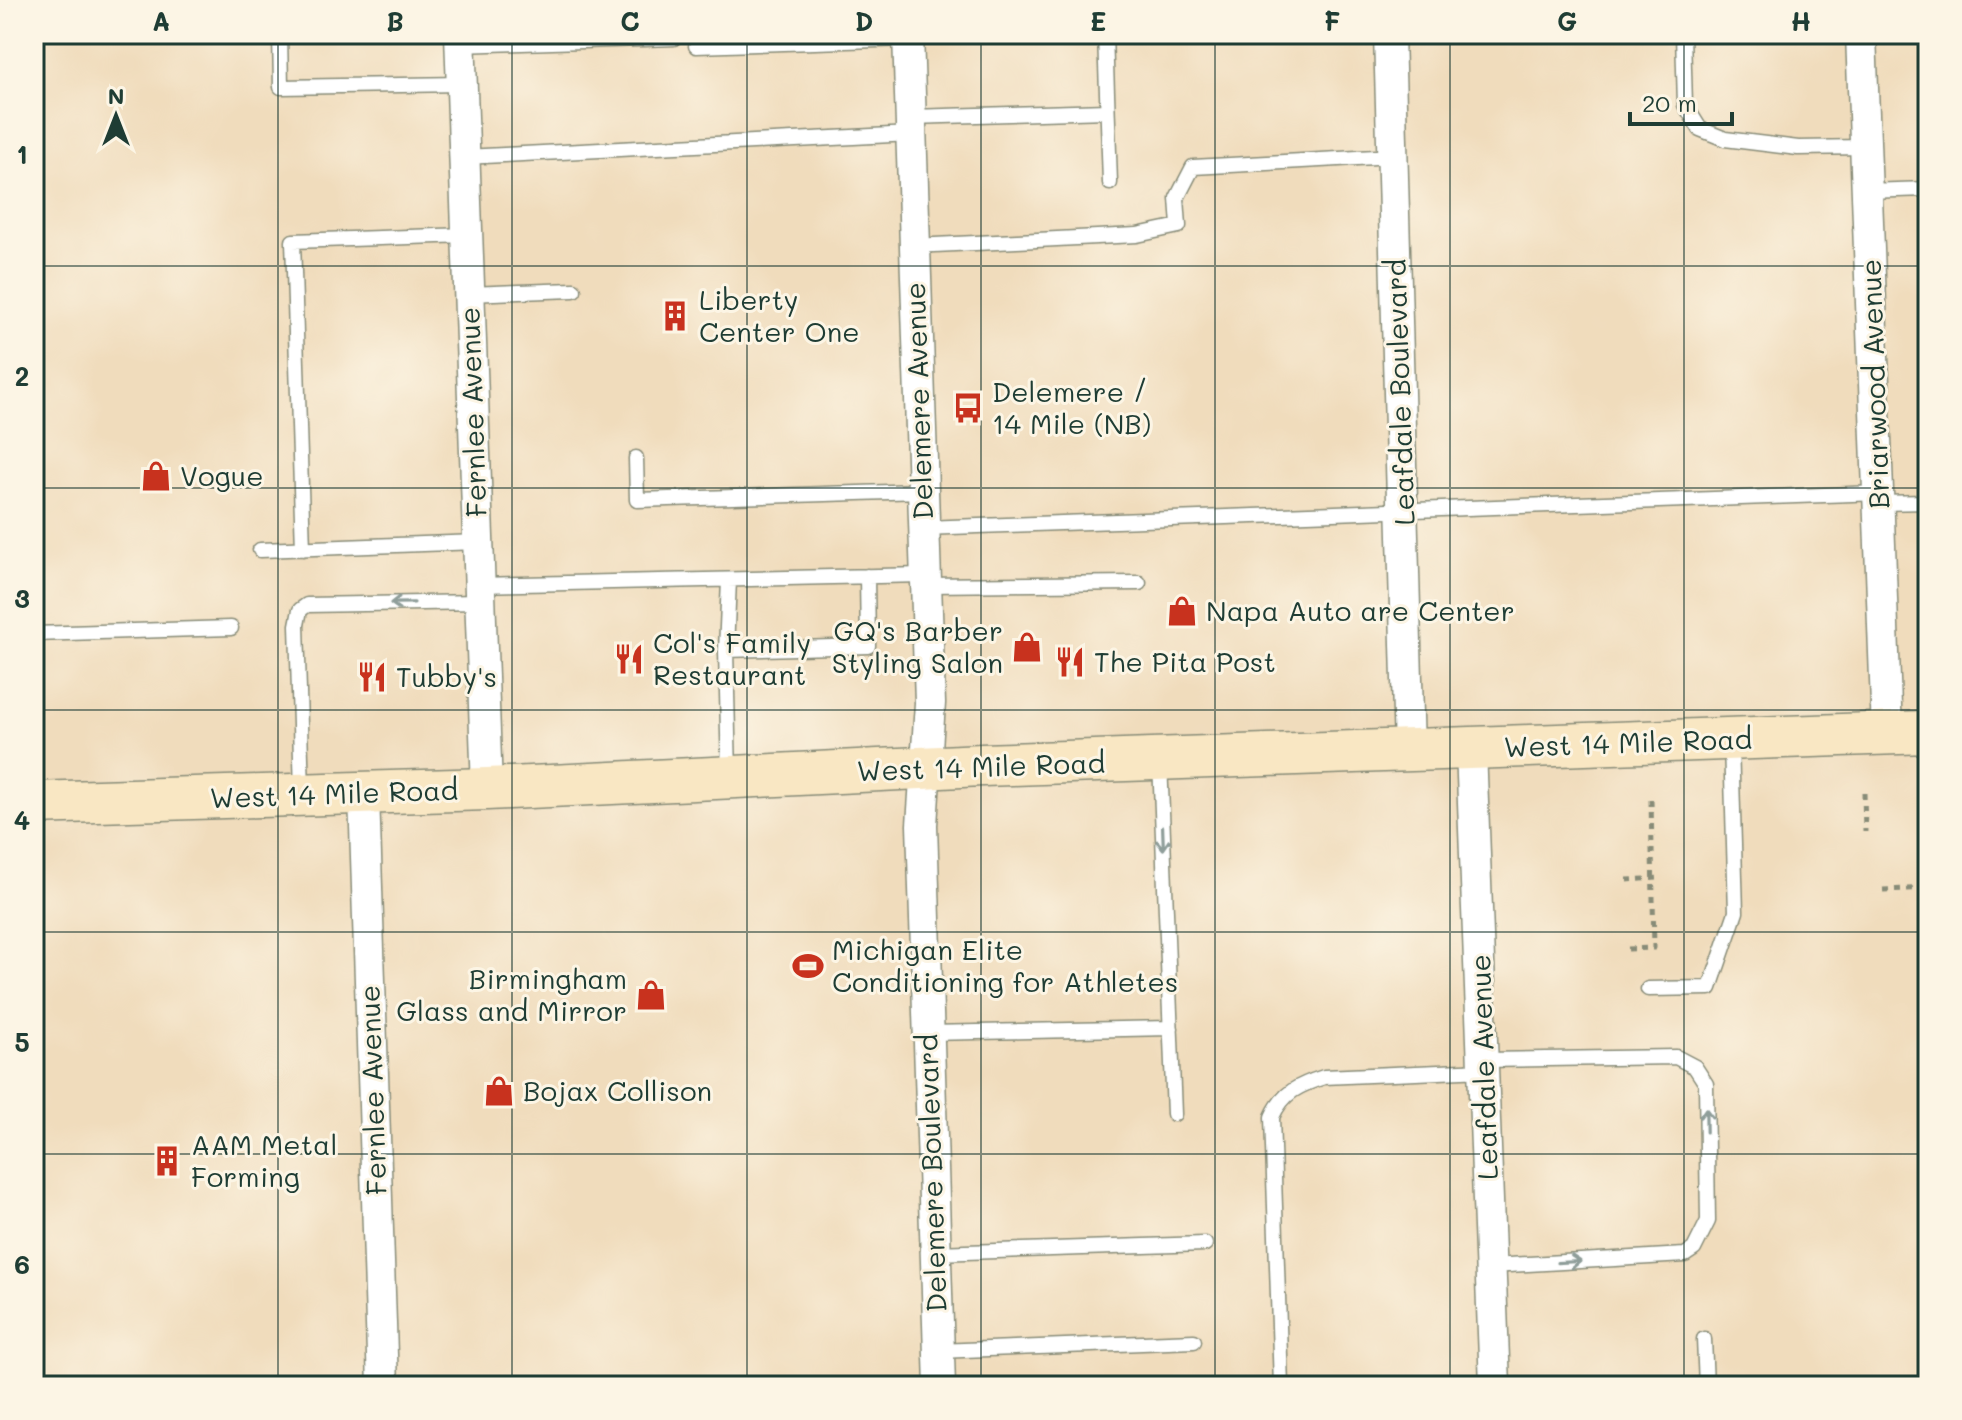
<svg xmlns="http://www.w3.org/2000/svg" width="1962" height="1420" viewBox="0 0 1962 1420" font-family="Mali,sans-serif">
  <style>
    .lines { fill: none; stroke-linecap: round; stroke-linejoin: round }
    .service-casing { stroke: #888c78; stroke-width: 17 }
    .minor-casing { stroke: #888c78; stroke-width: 33 }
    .secondary-casing { stroke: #888c78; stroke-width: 45 }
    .path { stroke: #888c78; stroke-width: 5; stroke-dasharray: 6 6; stroke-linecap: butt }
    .service { stroke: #fff; stroke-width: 14 }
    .minor { stroke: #fff; stroke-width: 30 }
    .secondary { stroke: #f9e7c3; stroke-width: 42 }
    .oneway { stroke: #8f9e9a }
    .grid { fill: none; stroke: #1f3d34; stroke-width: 2; stroke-opacity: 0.55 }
    .labels { text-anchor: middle; stroke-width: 6; stroke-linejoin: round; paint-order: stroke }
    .poi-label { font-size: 28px; fill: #1f3d34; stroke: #fcf5e5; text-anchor: start }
    .street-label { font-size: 28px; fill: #1f3d34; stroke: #fcf5e5 }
    .neatline { fill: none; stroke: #1f3d34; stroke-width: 3 }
    .grid-label { font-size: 26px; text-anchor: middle; font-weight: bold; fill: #1f3d34 }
  </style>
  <rect width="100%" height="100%" fill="#fcf5e5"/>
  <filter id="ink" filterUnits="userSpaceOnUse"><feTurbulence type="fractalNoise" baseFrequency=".0125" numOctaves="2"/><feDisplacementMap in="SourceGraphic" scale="16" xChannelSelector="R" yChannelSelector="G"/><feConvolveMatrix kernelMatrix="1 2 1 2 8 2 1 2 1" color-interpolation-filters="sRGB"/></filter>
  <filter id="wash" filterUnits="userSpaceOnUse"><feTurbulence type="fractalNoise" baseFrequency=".006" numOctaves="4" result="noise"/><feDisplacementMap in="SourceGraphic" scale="32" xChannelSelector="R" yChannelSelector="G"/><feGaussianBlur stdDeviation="1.8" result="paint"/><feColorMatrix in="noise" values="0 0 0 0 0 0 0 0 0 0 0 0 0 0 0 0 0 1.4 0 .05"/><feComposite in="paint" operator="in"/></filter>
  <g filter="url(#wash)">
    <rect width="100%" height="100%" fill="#f0dcbc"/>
  </g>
  <g filter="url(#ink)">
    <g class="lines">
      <!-- service casing -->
      <g class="service-casing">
        <path id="service" d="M280,34l1,53 180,-3
          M1105,34l5,149
          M1683,34l2,71 15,24 25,10 73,9 67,-1
          M460,45l214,-7
          M696,46l212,-7
          M911,117l196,-6
          M464,157l447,-23
          M1866,191l62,-2
          M914,246l223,-11 42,-9 -2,-28 16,-31 201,-11
          M469,294l105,-4
          M636,458l1,42 285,-9
          M1880,503l48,-1
          M923,528l957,-35
          M303,549l-10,-308 174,-6
          M260,550l218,-8
          M729,580l-3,70 3,125
          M479,585l445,-10
          M925,585l214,-2
          M34,634l197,-6
          M726,650l142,-4 -1,-70
          M1160,761l14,353
          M302,792l-5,-167 3,-15 7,-5 173,-3
          M1648,989l62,-1 26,-76 -5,-169
          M928,1033l243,-5
          M1484,1060l192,-3 19,10 11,17 2,137 -14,28 -9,6 -194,11
          M935,1253l270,-9
          M1704,1339l2,47
          M938,1351l256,-10
          M1281,1386l-9,-269c11,-25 27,-32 52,-40l161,-7"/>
      </g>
      <!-- minor casing -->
      <g class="minor-casing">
        <path id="minor" d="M460,34l27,755
          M908,34l22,669 -8,122 18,561
          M1389,34l20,717
          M1861,34l26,699
          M1471,749l24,637
          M364,794l19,592"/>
      </g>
      <!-- secondary casing -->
      <g class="secondary-casing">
        <path id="secondary" d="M34,803l453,-14 495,-24 946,-33"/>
      </g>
      <!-- path -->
      <path class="path" d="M1864,793l1,39
        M1627,880l32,-2
        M1883,890l45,-2
        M1628,949l26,-1 -3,-148"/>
      <!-- service -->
      <use href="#service" class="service"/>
      <!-- minor -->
      <use href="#minor" class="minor"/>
      <!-- secondary -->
      <use href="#secondary" class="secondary"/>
    </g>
    <!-- one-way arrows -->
    <defs><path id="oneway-shaft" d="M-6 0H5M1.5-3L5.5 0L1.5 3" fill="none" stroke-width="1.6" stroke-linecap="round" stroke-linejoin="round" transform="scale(2)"/></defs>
    <g class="oneway">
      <use href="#oneway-shaft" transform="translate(402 603) rotate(179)"/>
      <use href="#oneway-shaft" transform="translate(1163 838) rotate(88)"/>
      <use href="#oneway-shaft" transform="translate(1706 1120) rotate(-91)"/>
      <use href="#oneway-shaft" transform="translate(1569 1262) rotate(-3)"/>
    </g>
  </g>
  <!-- grid -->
  <path class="grid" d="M278,34v1352M512,34v1352M747,34v1352M981,34v1352M1215,34v1352M1450,34v1352M1684,34v1352M34,266h1894M34,488h1894M34,710h1894M34,932h1894M34,1154h1894"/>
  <!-- icons -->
  <defs>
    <g id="building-bare" transform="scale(2.4)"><path d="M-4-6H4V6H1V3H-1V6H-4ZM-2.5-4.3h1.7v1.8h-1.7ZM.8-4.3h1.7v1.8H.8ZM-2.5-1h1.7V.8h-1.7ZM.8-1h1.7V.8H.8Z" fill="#c8321e" stroke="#fcf5e5" stroke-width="2.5" paint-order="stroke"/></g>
    <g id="bus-bare" transform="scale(2.4)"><path d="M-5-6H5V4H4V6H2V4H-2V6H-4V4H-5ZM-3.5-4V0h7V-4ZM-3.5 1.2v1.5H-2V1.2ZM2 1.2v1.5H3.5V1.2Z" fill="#c8321e" stroke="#fcf5e5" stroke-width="2.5" paint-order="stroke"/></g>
    <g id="shop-bare" transform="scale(2.4)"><path d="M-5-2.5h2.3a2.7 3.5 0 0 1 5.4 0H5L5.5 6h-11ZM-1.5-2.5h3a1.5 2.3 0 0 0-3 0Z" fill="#c8321e" stroke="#fcf5e5" stroke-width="2.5" paint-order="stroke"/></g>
    <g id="restaurant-bare" transform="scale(2.4)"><path d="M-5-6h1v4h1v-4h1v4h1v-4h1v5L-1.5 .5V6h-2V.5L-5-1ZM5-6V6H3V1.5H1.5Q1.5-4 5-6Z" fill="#c8321e" stroke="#fcf5e5" stroke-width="2.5" paint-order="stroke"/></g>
    <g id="stadium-bare" transform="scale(2.4)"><path d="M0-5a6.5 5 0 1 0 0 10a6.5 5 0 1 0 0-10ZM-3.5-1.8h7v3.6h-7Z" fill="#c8321e" stroke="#fcf5e5" stroke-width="2.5" paint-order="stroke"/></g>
  </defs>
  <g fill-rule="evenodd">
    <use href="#building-bare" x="675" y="316"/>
    <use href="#bus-bare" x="968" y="408"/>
    <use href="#shop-bare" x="156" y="476"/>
    <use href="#shop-bare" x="1182" y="611"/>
    <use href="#shop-bare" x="1027" y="647"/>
    <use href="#restaurant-bare" x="629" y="659"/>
    <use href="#restaurant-bare" x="1070" y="662"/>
    <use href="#restaurant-bare" x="372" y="677"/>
    <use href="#stadium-bare" x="808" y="966"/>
    <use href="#shop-bare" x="651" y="995"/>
    <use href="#shop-bare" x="499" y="1091"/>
    <use href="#building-bare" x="167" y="1161"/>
  </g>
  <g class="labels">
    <!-- poi labels -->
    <g class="poi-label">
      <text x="699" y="310">Liberty<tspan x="699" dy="32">Center One</tspan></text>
      <text x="992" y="402">Delemere /<tspan x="992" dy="32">14 Mile (NB)</tspan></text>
      <text x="180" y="486">Vogue</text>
      <text x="1206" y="621">Napa Auto are Center</text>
      <text x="1003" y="641" text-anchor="end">GQ's Barber<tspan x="1003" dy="32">Styling Salon</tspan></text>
      <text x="653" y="653">Col's Family<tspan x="653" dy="32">Restaurant</tspan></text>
      <text x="1094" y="672">The Pita Post</text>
      <text x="396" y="687">Tubby's</text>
      <text x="832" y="960">Michigan Elite<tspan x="832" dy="32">Conditioning for Athletes</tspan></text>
      <text x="627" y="989" text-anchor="end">Birmingham<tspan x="627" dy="32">Glass and Mirror</tspan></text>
      <text x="523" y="1101">Bojax Collison</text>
      <text x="191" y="1155">AAM Metal<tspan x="191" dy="32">Forming</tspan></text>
    </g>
    <!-- street labels -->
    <g class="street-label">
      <text transform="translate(1875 384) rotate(-92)" y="10">Briarwood Avenue</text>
      <text transform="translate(1400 392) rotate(-92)" y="10">Leafdale Boulevard</text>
      <text transform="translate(919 401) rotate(-92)" y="10">Delemere Avenue</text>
      <text transform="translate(473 412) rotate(-92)" y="10">Fernlee Avenue</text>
      <text transform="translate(1628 743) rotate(-2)" y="10">West 14 Mile Road</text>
      <text transform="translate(981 767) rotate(-2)" y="10">West 14 Mile Road</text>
      <text transform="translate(334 794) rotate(-2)" y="10">West 14 Mile Road</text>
      <text transform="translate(1484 1067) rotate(-92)" y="10">Leafdale Avenue</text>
      <text transform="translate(373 1090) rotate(-92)" y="10">Fernlee Avenue</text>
      <text transform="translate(932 1173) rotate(-92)" y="10">Delemere Boulevard</text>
    </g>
  </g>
  <!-- margin -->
  <rect width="1962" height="1420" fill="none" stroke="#fcf5e5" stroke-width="88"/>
  <!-- north arrow -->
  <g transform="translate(116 116)" stroke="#fcf5e5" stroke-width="6" paint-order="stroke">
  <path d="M0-6L14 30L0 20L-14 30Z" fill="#1f3d34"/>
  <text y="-12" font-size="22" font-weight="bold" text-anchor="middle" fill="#1f3d34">N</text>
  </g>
  <!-- scale -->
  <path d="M1630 112v12h102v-12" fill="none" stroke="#1f3d34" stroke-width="4"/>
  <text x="1642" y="112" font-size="24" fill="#1f3d34" stroke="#fcf5e5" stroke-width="6" paint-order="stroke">20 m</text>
  <rect x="44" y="44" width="1874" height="1332" class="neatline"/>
  <g class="grid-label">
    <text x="161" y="31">A</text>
    <text x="395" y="31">B</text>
    <text x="630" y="31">C</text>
    <text x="864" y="31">D</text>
    <text x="1098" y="31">E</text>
    <text x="1332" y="31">F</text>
    <text x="1567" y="31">G</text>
    <text x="1801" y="31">H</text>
    <text x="22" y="164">1</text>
    <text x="22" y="386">2</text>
    <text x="22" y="608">3</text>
    <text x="22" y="830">4</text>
    <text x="22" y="1052">5</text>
    <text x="22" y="1274">6</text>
  </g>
</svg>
